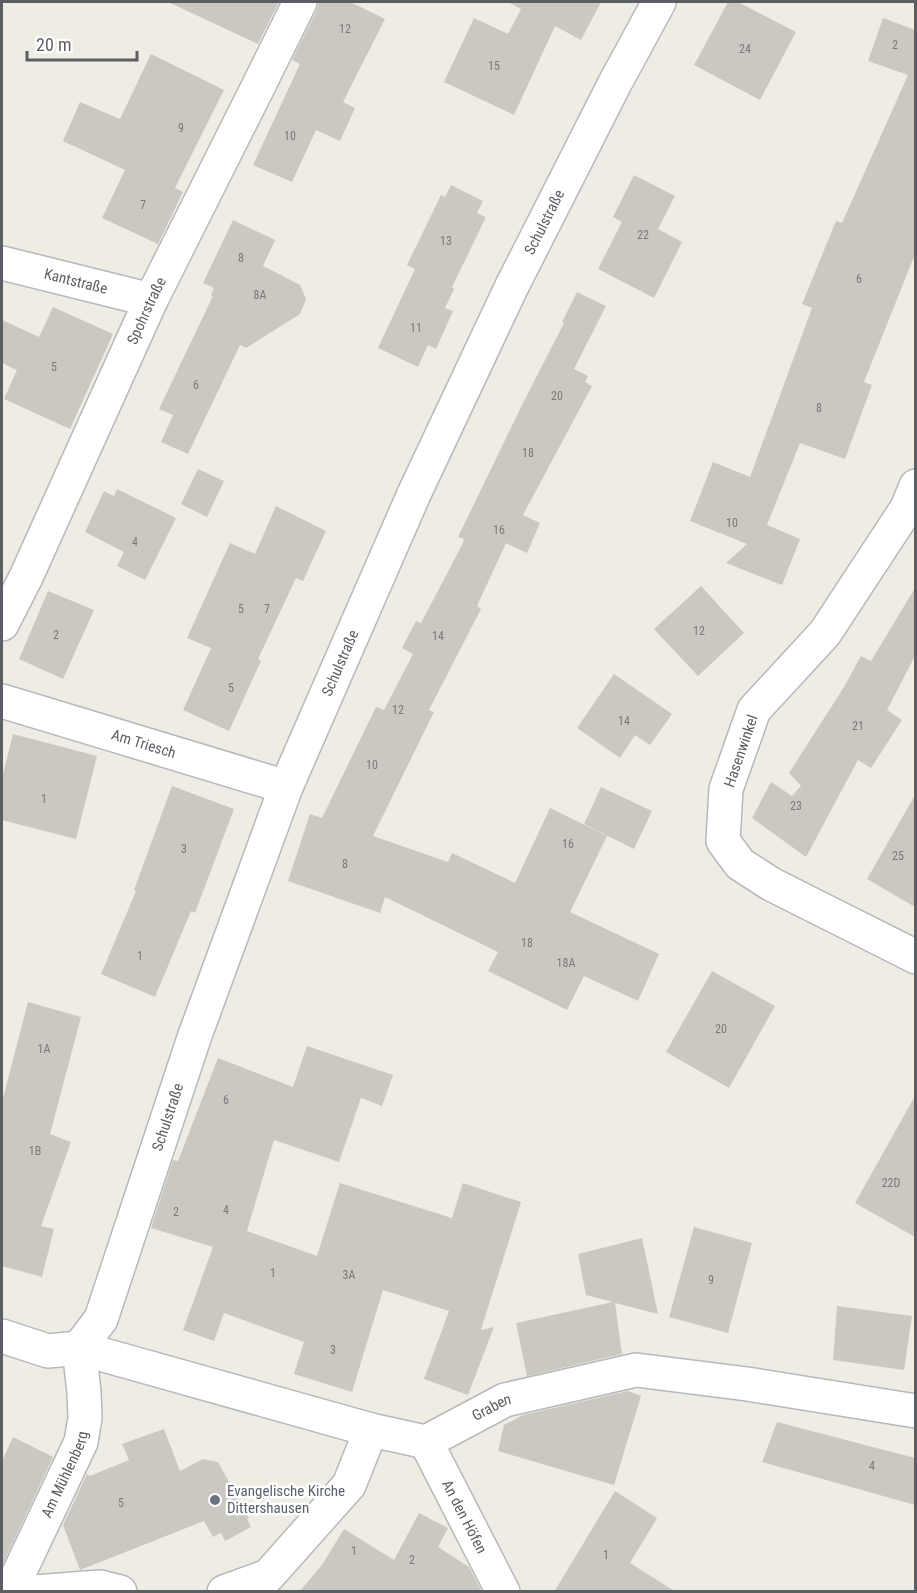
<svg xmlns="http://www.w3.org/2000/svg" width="917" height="1593" viewBox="0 0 917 1593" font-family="'Roboto Condensed',sans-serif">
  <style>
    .building { fill: #cbc8c2 }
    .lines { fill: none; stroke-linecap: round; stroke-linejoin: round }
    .minor-casing { stroke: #b5b9be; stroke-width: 36 }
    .tertiary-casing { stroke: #b5b9be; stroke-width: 36 }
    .minor { stroke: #fff; stroke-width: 33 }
    .tertiary { stroke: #fff; stroke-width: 33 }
    .worship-dot { fill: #6b7280; stroke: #fff; stroke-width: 2 }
    .labels { text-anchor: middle; stroke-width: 5; stroke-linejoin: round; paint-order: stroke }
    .number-label { font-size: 12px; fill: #77797c }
    .street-label { font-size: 15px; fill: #5b5f64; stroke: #fff }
    .worship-label { font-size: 15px; fill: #5b616d; stroke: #fff; text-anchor: start }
  </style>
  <rect width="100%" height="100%" fill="#eeece3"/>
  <!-- building -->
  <path class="building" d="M168,2h111l-21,42z
    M319,2h31l35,17 -42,83 12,6 -15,33 -24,-11 -24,52 -39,-17 47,-101 -8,-4 25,-50z
    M508,2h93l-20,38 -26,-14 -41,89 -70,-33 30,-64 34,16 13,-25z
    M728,2h10l58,30 -36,68 -66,-35z
    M883,18l32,12v224l-51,128 8,3 -27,74 -45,-16 -33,82 33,14 -18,46 -56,-22 21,-19 -57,-23 23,-59 37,15 62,-169 -10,-4 34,-83 6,2 66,-148 -40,-14z
    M151,54l73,36 -49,98 8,4 -25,52 -56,-26 23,-48 -62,-29 17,-39 40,17z
    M634,175l41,21 -17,33 24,13 -28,56 -56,-29 24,-47 -9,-5z
    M451,185l32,16 -6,12 9,4 -34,70 2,2 -9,19 8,3 -17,38 -8,-4 -10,22 -40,-19 37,-79 -8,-4 34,-70 4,2z
    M233,220l42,20 -12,26 37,19 6,14 -6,15 -54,34 -6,-3 -52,109 -27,-12 12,-27 -14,-6 54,-113 -2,-1 3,-7 -11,-5z
    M577,292l29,14 -32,63 14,7 -3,6 7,4 -69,129 17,8 -13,30 -21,-10 -29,63 4,3 -52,101 5,2 -61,124 75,26 4,-9 63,30 35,-75 57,28 -37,76 89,42 -21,47 -54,-25 -17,34 -79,-39 10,-19 -113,-55 -5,16 -92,-32 22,-67 12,4 54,-111 8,3 29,-56 -11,-6 14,-27 5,2 41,-78 2,-6 -6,-2 64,-132 42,-82 -2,-1z
    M53,307l60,27 -43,95 -66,-30 13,-29 -15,-7v-43l37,17z
    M198,469l26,12 -17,36 -26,-13z
    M117,489l59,29 -31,62 -28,-14 7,-14 -39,-20 19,-41 10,5z
    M276,506l50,25 -23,50 -7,-3 -38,81 3,2 -32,70 -46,-21 28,-62 -24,-10 43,-95 25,11z
    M701,586l43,47 -46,43 -44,-47z
    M915,588v68l-28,54 15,10 -31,48 -13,-8 -52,97 -54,-39 19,-36 21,14 9,-10 -12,-13 55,-86 17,-31 10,5z
    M48,591l46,19 -31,69 -44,-20z
    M614,674l58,40 -22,31 -15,-10 -15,23 -43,-30z
    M13,734l84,22 -21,83 -74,-19v-42z
    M172,786l62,23 -39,104 -4,-2 -36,86 -54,-23 35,-83 -2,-1z
    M601,787l51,24 -18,38 -50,-25z
    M915,795v112l-48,-28z
    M712,971l63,35 -46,82 -63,-36z
    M28,1002l53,15 -31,117 21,8 -30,84 13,3 -12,48 -40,-11v-164z
    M307,1046l86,29 -11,31 -21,-8 -22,64 -65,-22 -27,91 70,25 23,-73 112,35 11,-35 58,19 -40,128 13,-3 -26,68 -44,-16 25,-68 -66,-21 -31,102 -58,-18 10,-32 -80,-29 -10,28 -31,-11 30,-83 -62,-19 22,-68 5,1 40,-103 75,29z
    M915,1096v141l-60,-34z
    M694,1227l58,16 -24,90 -59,-16z
    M642,1238l16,76 -43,-11 7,51 -95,22 -11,-53 97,-21 -27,-7 -8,-41z
    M837,1306l75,10 -8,54 -71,-10z
    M628,1391l13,5 -27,89 -116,-34 6,-26 19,-10z
    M777,1422l138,36v47l-153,-43z
    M164,1429l16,42 23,-12 15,3 31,56 -2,1 4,8 -26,14 -4,-8 -8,4 -9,-16 -124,49 -17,-45 24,-51 3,2 39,-16 -7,-16z
    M13,1437l40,20 -51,109v-105z
    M615,1491l42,27 -27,45 46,29h-122z
    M419,1513l29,15 -10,19 31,20 13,25h-183l23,-27 22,-36 50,31z"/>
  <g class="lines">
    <!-- minor casing -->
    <g class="minor-casing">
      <g id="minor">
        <path id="s1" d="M2,263l149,37"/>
        <path d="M916,486l-9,22 -82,125 -71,77 -28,79 -3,52 17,23 31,20 145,73"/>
        <path id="s2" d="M2,624l24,-47 125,-277 106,-211 43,-87"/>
        <path id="s3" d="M2,701l284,86"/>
        <path id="s4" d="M79,1348l292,82 55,12 79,-42 131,-30 111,14 169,27"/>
        <path id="s5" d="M426,1442l77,150"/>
        <path d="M34,1592l66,-5 20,5"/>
        <path d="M224,1592l44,-16 81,-91 22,-55"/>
      </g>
    </g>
    <!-- tertiary casing -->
    <g class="tertiary-casing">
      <g id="tertiary">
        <path d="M2,1336l46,15 31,-3"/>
        <path id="s6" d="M79,1348l22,-29 93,-281 92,-251 128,-293 97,-206 104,-205 44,-81"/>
        <path id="s7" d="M10,1592l71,-150 4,-24 -1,-26 -5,-44"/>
      </g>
    </g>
    <!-- minor -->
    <use href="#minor" class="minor"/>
    <!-- tertiary -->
    <use href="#tertiary" class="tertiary"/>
  </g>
  <!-- markers -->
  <circle class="worship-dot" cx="215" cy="1500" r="6"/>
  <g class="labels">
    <!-- number labels -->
    <g class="number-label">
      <text x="345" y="33">12</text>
      <text x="895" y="49">2</text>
      <text x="745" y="53">24</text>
      <text x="494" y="70">15</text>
      <text x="181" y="132">9</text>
      <text x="290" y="140">10</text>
      <text x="143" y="209">7</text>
      <text x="643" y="239">22</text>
      <text x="446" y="245">13</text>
      <text x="241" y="262">8</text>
      <text x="859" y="283">6</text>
      <text x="260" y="299">8A</text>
      <text x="416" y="332">11</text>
      <text x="54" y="371">5</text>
      <text x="196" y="389">6</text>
      <text x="557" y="400">20</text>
      <text x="819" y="412">8</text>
      <text x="528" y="457">18</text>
      <text x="732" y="527">10</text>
      <text x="499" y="534">16</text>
      <text x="135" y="546">4</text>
      <text x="241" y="613">5</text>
      <text x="267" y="613">7</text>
      <text x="699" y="635">12</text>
      <text x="56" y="639">2</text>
      <text x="438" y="640">14</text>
      <text x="231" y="692">5</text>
      <text x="398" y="714">12</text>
      <text x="624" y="725">14</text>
      <text x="858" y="730">21</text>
      <text x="372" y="769">10</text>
      <text x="44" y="803">1</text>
      <text x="796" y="810">23</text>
      <text x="568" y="848">16</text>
      <text x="184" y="853">3</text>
      <text x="898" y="860">25</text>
      <text x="345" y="868">8</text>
      <text x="527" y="947">18</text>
      <text x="140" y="960">1</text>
      <text x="566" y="967">18A</text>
      <text x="721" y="1033">20</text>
      <text x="44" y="1053">1A</text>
      <text x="226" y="1104">6</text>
      <text x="35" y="1155">1B</text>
      <text x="891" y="1187">22D</text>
      <text x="226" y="1214">4</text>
      <text x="176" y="1216">2</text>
      <text x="273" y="1277">1</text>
      <text x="349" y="1279">3A</text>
      <text x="711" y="1284">9</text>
      <text x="333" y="1354">3</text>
      <text x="872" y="1470">4</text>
      <text x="121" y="1507">5</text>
      <text x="354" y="1555">1</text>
      <text x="606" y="1559">1</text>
      <text x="412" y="1564">2</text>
    </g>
    <!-- street labels -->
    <g class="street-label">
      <text dy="5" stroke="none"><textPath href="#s6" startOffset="1221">Schulstraße</textPath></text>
      <text dy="5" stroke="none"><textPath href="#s1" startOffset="76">Kantstraße</textPath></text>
      <text dy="5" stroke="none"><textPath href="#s2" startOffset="345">Spohrstraße</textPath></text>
      <text dy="5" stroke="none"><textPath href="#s6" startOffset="735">Schulstraße</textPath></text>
      <text dy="5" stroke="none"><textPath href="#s3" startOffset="148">Am Triesch</textPath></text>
      <text transform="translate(741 751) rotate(-71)" y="5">Hasenwinkel</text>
      <text dy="5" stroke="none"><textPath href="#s6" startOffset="249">Schulstraße</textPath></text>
      <text dy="5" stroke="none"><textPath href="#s4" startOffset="434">Graben</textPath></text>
      <text dy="5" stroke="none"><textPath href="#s7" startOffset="130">Am Mühlenberg</textPath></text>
      <text dy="5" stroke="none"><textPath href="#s5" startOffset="84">An den Höfen</textPath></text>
    </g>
    <!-- worship labels -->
    <g class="worship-label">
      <text x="227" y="1496">Evangelische Kirche<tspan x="227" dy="17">Dittershausen</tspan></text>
    </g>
  </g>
  <!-- border -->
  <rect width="917" height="1593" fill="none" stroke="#5b5f64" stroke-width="6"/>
  <!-- scale -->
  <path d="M27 51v9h110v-9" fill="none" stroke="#5b5f64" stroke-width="3"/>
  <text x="36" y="51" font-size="18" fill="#5b5f64" stroke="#ffffff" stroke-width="4.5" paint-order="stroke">20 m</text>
</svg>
